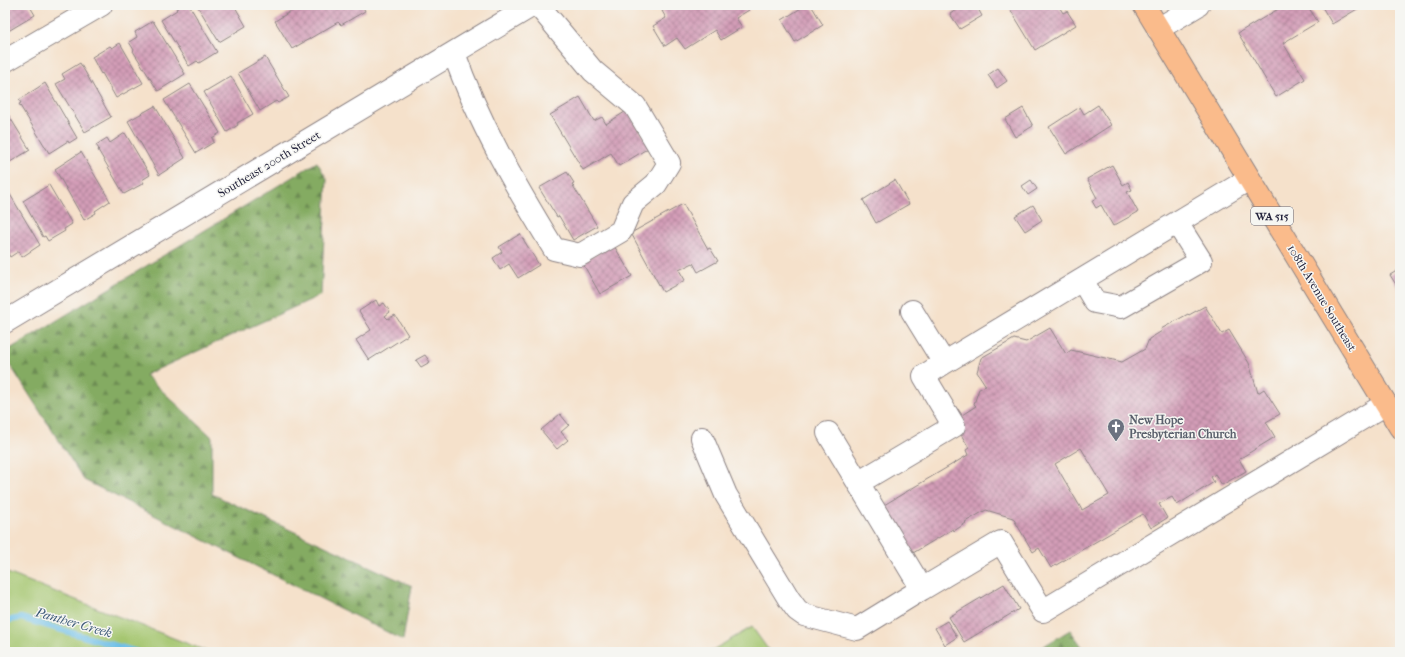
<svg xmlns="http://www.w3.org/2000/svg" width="1405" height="657" viewBox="0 0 1405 657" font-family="'IM FELL French Canon',serif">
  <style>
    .grass { fill: #a5c66f; stroke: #647455 }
    .forest { fill: url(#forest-firs); stroke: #53664e }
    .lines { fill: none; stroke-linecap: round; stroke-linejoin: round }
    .stream { stroke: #6dbfe8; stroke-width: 6 }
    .building { fill: url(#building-cross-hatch); fill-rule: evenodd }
    .minor-casing { stroke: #8c8283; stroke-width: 24 }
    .major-casing { stroke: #8c8283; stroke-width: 24 }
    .minor { stroke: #fff; stroke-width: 22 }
    .major { stroke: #fabb8b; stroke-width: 22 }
    .labels { text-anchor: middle; stroke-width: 3; stroke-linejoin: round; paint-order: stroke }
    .shield { fill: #f6f6f2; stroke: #626272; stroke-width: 1 }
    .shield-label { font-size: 11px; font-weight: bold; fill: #22223b }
    .street-label { font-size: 12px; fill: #22223b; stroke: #f6f6f2 }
    .worship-label { font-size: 12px; font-weight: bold; fill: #5b616d; stroke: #f6f6f2; text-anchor: start }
    .water-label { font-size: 13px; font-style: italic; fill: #3c5978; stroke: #f6f6f2 }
  </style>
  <defs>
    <pattern id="forest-firs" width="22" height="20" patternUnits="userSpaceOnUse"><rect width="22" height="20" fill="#84ab62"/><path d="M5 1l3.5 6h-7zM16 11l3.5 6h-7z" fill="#6c8b52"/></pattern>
    <pattern id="building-cross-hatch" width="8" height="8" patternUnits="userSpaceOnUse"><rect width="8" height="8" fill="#d39db7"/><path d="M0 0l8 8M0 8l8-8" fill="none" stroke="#ab8096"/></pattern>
  </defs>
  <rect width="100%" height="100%" fill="#f6f6f2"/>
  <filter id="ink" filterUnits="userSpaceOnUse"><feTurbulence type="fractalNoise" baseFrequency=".025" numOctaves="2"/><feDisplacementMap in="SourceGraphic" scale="8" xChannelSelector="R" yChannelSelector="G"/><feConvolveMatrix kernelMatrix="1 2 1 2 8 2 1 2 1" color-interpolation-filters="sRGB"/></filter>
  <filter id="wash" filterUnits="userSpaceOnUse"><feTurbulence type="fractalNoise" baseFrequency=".012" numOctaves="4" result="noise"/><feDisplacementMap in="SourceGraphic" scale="16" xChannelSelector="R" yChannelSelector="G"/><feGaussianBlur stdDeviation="0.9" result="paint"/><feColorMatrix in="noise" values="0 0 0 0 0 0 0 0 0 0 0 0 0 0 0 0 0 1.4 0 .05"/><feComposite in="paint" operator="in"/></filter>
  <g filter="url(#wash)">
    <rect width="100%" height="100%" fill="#f5e1cb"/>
    <!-- grass -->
    <path class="grass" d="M5,572l204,80h-204z
      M752,627l18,25h-61z"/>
    <!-- forest -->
    <path class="forest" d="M317,162l10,17 -6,116 -176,80 67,62v57l200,92 -9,54 -319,-160 -79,-123v-5z
      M1070,630l16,22h-52z"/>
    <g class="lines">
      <!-- stream -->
      <path class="stream" d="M5,621l16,-3 116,34"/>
    </g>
    <g id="blocks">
      <!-- building -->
      <path class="building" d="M5,5h24l6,10 -30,18z
        M182,5h7l28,47 -18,11 -2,-2 -8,5 -28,-46 16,-10 -1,-1z
        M197,5h37l12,21 -27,16z
        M301,5h65l-3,2 2,4 -24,14 -3,-3 -46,27 -17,-28z
        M672,5h73l4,5 -13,8 6,9 -21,13 -6,-10 -30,19 -8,-11 -12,8 -12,-20 13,-8 -4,-7z
        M806,5h5l12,20 -28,17 -13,-22z
        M965,5h11l6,11 -22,13 -10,-15z
        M1017,5h41l5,8 4,-2 9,14 -41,25 -25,-41z
        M1285,5h22l11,17 -35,21 22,36 -29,18 -38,-64z
        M1321,5h43l-32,19z
        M153,21l32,53 -27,17 -25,-40 1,-1 -5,-8 8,-5 -2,-5z
        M120,43l23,40 -27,15 -14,-25 -1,1 -9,-17 18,-11 2,2z
        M265,57l24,40 -11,6 -2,-2 -16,10 -22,-38z
        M80,63l31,54 -26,15 -29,-48 9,-5 -3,-5z
        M998,68l9,13 -10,7 -9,-13z
        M231,76l22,38 -16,9 1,2 -11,7 -23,-40z
        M45,83l32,55 -8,5 -1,-2 -19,12 -30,-49 2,-1 -2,-3z
        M190,84l30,49 -8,5 2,4 -18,11 -32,-53z
        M580,97l14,24 8,-4 4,7 22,-14 22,37 -31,19 -8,-13 -28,17 -33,-55z
        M1098,105l13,20 -45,29 -17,-27 31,-20 4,7z
        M155,106l30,52 -26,17 -31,-54z
        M1023,108l10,18 -18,11 -10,-18z
        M6,111l24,39 -25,15v-53z
        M125,133l25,42 -8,5 2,3 -20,11 -26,-44 1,-1 -3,-4 11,-7 3,5z
        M81,152l29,49 -15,10 1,2 -12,7 -29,-51z
        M1112,165l11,20 5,-3 4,8 -5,2 11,20 -25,14 -12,-21 -5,3 -4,-7 5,-3 -10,-19z
        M567,172l7,11 -2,1 25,42 -24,14 -14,-24 -2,1 -18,-29z
        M895,180l14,24 -33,19 -13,-23z
        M1031,180l6,9 -9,6 -6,-9z
        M49,185l23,39 -8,5 1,2 -17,10 -3,-5 -2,1 -20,-36z
        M8,191l32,54 -18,12 -3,-6 -9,6 -5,-9v-55z
        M683,204l25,45 2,-1 8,13 -20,11 -5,-9 -14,7 6,10 -22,12 -32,-59z
        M1033,205l9,15 -17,11 -10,-15z
        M520,234l19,31 -21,13 -9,-14 -9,6 -7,-12 9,-6 -3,-5z
        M613,244l19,32 -32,18 -18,-32z
        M1400,269v22l-10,-16z
        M376,300l3,6 5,-3 6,9 -5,4 3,3 7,-4 13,20 -39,25 -13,-20 15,-10 -12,-19z
        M1205,306l17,28 7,-4 20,33 9,30 6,-4 16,25 -14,8 9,15 -36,22 7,12 -24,14 -7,-11 -4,3 3,5 -37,23 -5,-8 -13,7 8,14 -16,10 -8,-14 -92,54 -12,-20 -6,4 -20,-34 -27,-8 -21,12 1,1 -12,8 -1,-2 -40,24 -29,-48 84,-50 -2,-5 3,-2 -20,-34 9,-5 4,6 14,-9 -2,-2 5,-15 7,-3 -9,-14 4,-14 33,-19 12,3 24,-14 16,26 5,-4 51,12 23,-13 4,-10 13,-8 -1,-2 27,-15 1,1zM1081,448l28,47 -27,15 -27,-46z
        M425,355l5,7 -9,5 -5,-7z
        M560,414l9,11 -8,7 7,8 -11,9 -16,-19z
        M1004,584l15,25 -55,33 -15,-25z
        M947,621l10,16 -12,8 -10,-17z"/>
    </g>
  </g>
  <g filter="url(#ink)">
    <use href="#blocks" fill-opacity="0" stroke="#8c8283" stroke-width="1"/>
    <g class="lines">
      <!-- minor casing -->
      <g class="minor-casing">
        <path id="minor" d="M1158,29l40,-24
          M454,53c24,69 62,134 100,196l26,6 41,-24 12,-28 23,-19 13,-21 -34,-57 -42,-35 -55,-66
          M5,61l96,-56
          M1082,280l13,22 26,5 80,-46 -24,-38
          M5,322l528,-317
          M944,363l305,-184
          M828,433l94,156 79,-47 42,69 343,-207
          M702,438l24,57 63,104 8,11 7,5 53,14 65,-40
          M858,483l96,-57 -30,-50 20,-13 -32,-52"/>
      </g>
      <!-- major casing -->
      <g class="major-casing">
        <path id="major" d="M1144,5l256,422"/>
      </g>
      <!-- minor -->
      <use href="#minor" class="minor"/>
      <!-- major -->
      <use href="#major" class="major"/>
    </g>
  </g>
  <!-- icons -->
  <defs>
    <g id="church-pin" transform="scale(0.9)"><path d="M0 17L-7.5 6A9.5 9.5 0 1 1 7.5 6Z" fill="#6b7280" stroke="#f6f6f2"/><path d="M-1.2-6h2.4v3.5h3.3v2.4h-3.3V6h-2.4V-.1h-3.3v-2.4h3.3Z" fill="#fff"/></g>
  </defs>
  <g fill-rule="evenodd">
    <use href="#church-pin" x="1116" y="427"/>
  </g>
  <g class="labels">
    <!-- shield labels -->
    <rect class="shield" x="1251" y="207" width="42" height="18" rx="3"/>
    <g class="shield-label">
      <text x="1272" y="220">WA 515</text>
    </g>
    <!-- street labels -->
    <g class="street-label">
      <text transform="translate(269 164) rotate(-31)" y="4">Southeast 200th Street</text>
      <text transform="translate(1322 298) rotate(59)" y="4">108th Avenue Southeast</text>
    </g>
    <!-- worship labels -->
    <g class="worship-label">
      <text x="1129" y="424">New Hope<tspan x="1129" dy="14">Presbyterian Church</tspan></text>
    </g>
    <!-- water labels -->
    <g class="water-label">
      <text transform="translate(74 622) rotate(16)" y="5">Panther Creek</text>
    </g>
  </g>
  <!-- margin -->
  <rect width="1405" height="657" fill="none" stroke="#f6f6f2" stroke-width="20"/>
</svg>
